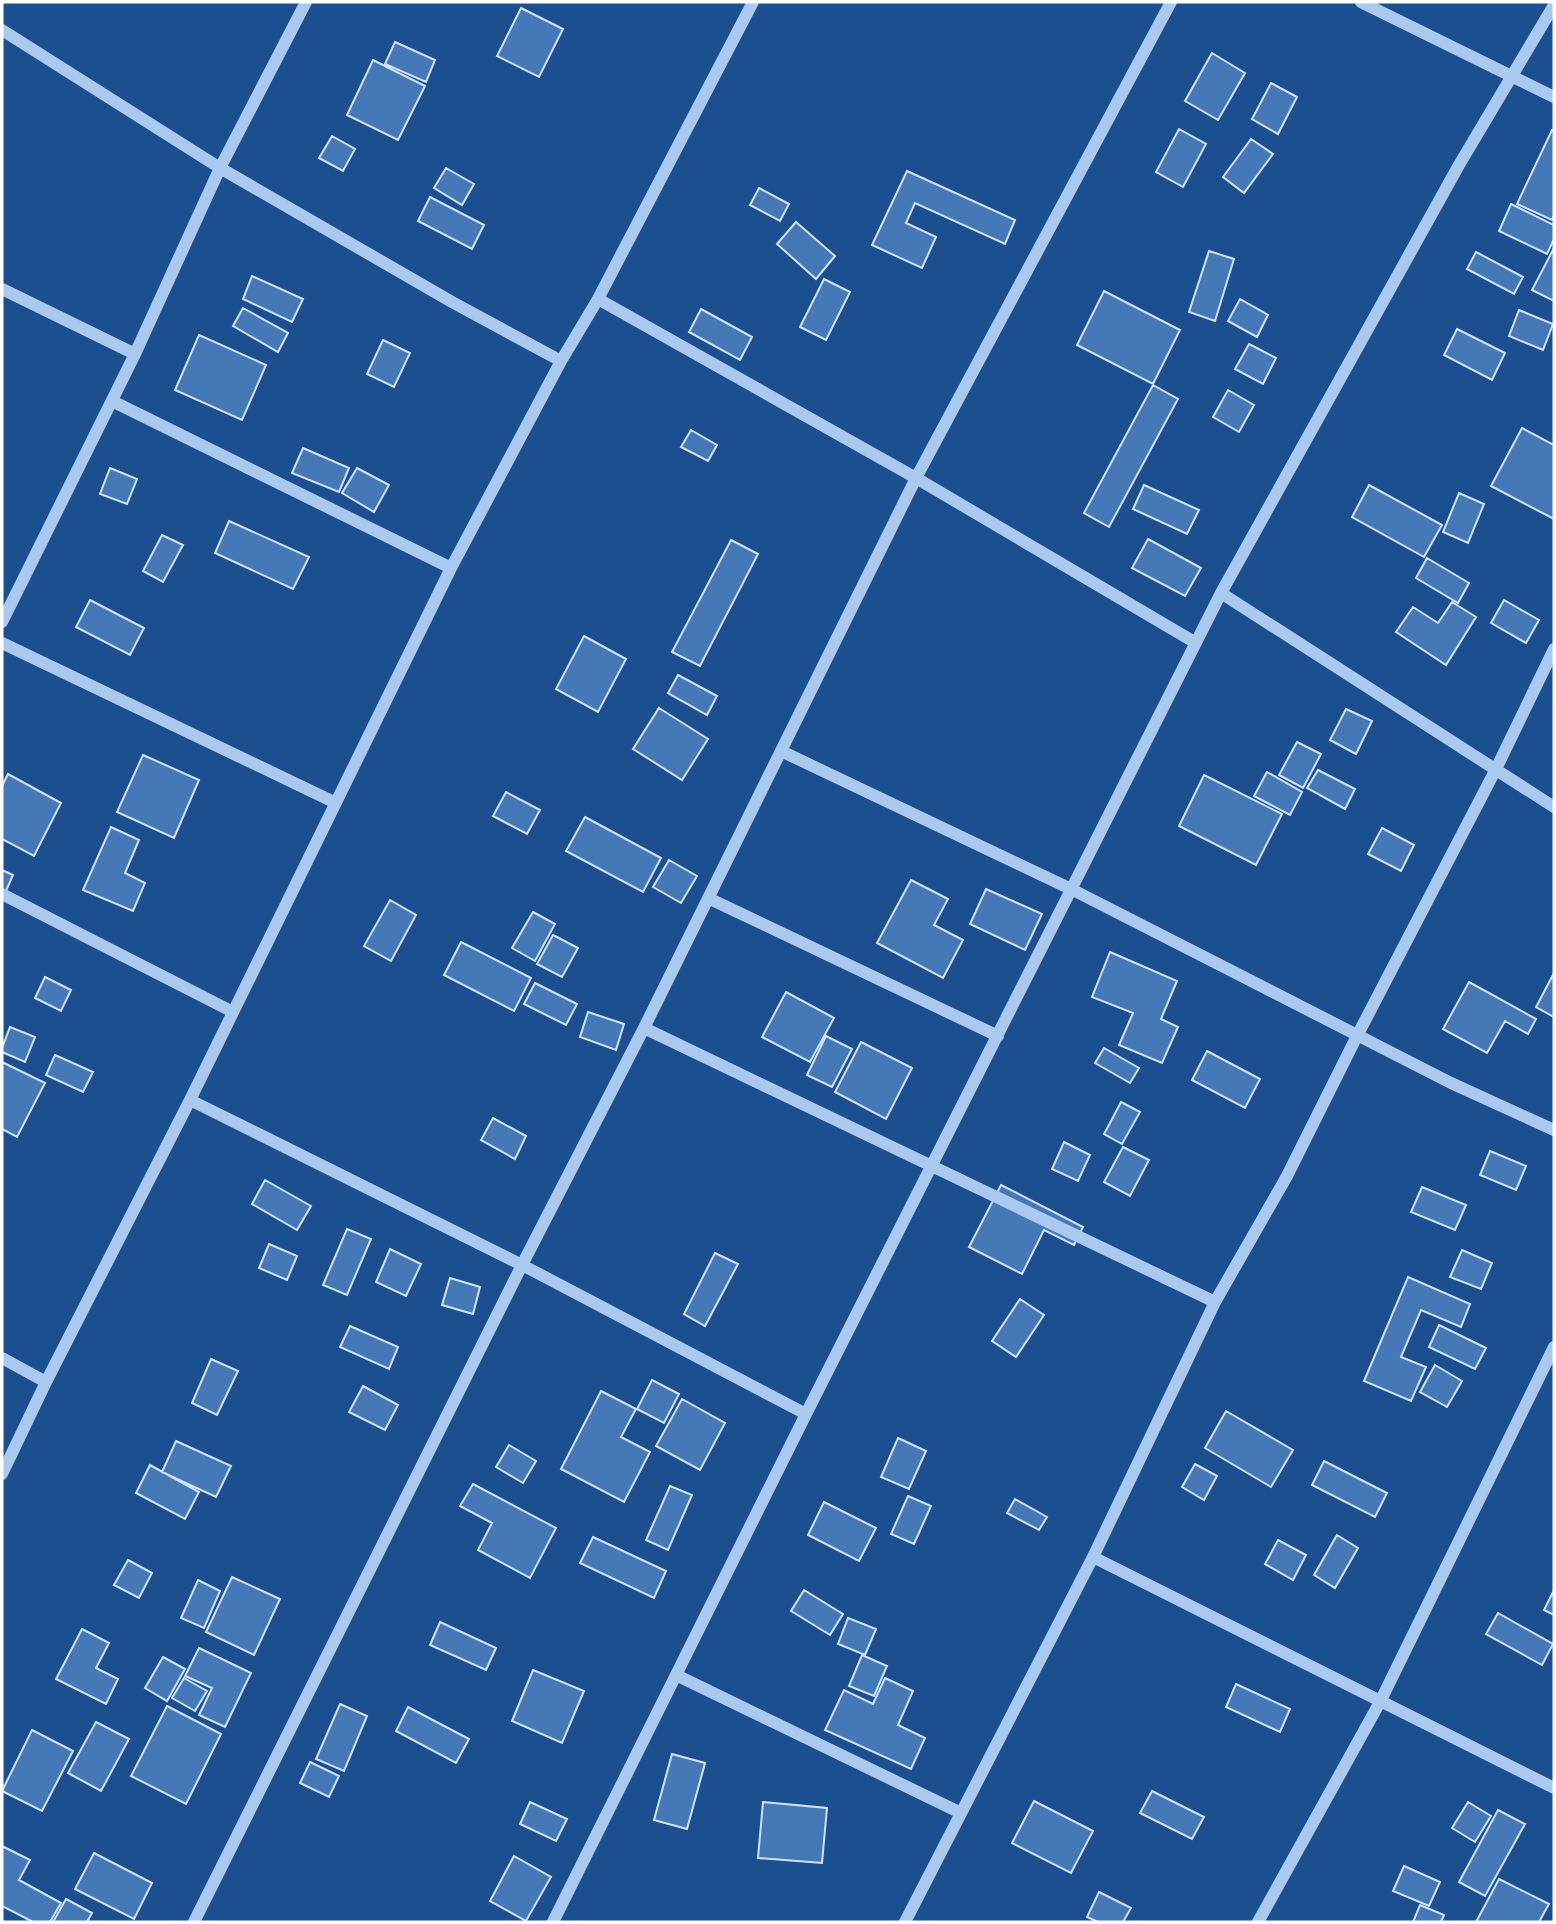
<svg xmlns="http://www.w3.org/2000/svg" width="1556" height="1924" viewBox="0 0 1556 1924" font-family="Mulish,sans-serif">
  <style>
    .building { fill: #4478b7; stroke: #cfe3fa; stroke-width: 2 }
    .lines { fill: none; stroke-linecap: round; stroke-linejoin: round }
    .minor { stroke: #a9c9ee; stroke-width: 12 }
  </style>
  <rect width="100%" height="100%" fill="#1b4f8f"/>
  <!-- building -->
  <path class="building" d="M521,8l42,21 -24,48 -42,-21z
    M395,42l40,18 -9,22 -41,-18z
    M1212,53l33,20 -27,47 -33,-19z
    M373,60l52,26 -27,54 -51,-25z
    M1271,83l26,14 -19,37 -26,-15z
    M1179,129l27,15 -23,43 -27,-15z
    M1552,130l2,1v84l-2,5 -35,-16z
    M332,136l23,13 -12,22 -24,-13z
    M1251,139l22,15 -29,39 -21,-16z
    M446,168l28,16 -12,21 -28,-17z
    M907,171l108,49 -10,24 -90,-41 -9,20 30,14 -14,31 -50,-23z
    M759,188l30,16 -9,17 -30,-16z
    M430,197l54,28 -12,24 -54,-28z
    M1511,204l43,21v14l-7,15 -48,-23z
    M796,222l39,34 -19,23 -39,-35z
    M1554,248v53l-22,-11z
    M1209,251l25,8 -19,62 -26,-9z
    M1476,252l47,25 -9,17 -47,-25z
    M252,276l51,23 -11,23 -49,-23z
    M824,279l26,13 -24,48 -26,-13z
    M1104,291l76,39 -27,54 -76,-39z
    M1240,299l28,16 -11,22 -29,-16z
    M243,308l45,25 -10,19 -45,-26z
    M701,309l51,28 -12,23 -51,-28z
    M1519,310l34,14 -10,26 -34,-14z
    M1457,329l48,24 -13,27 -48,-25z
    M199,335l67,30 -24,55 -67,-30z
    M383,340l27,13 -16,34 -27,-13z
    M1249,344l27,14 -13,26 -28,-15z
    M1153,385l25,14 -69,128 -25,-14z
    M1228,390l26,15 -15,27 -26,-15z
    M1522,428l32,17v74l-63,-33z
    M691,430l26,15 -9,16 -27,-14z
    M303,448l46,20 -10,24 -47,-19z
    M110,468l27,11 -10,25 -27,-10z
    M357,468l32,17 -15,27 -32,-19z
    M1144,485l55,25 -12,24 -54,-25z
    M1369,485l73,40 -18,32 -72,-40z
    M1459,493l25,11 -16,39 -25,-11z
    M229,521l80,36 -16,32 -78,-36z
    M162,535l21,10 -20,37 -20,-11z
    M1148,539l53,29 -16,28 -53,-28z
    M731,540l27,14 -58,112 -28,-14z
    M1427,558l42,25 -11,20 -42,-25z
    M90,600l54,28 -14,27 -54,-28z
    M1504,600l35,20 -13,23 -35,-20z
    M1452,602l24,15 -30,48 -50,-33 17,-25 25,16z
    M584,636l42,23 -28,53 -42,-23z
    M678,675l39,21 -10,19 -39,-22z
    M659,708l49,31 -26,41 -49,-31z
    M1346,709l26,12 -16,33 -26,-14z
    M1297,742l24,12 -18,34 -24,-13z
    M143,755l56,25 -25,58 -57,-26z
    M1318,770l37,19 -10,20 -38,-21z
    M1267,772l35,20 -12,23 -36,-19z
    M8,774l53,29 -27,53 -32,-17v-53z
    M1204,775l78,39 -26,51 -77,-39z
    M506,792l34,18 -13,24 -34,-18z
    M585,817l76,41 -18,34 -77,-41z
    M111,827l28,13 -14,33 20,10 -12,28 -50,-21z
    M1382,828l32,17 -13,26 -33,-17z
    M669,860l28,16 -16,27 -28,-16z
    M2,870l11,5 -11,25z
    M911,880l37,19 -14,26 29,15 -20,38 -66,-35z
    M986,889l56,25 -17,36 -55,-26z
    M390,900l26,15 -25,46 -27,-15z
    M533,912l22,12 -20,37 -23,-13z
    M553,935l25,13 -16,29 -25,-13z
    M461,942l70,36 -17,33 -70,-36z
    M1110,952l67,29 -16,38 17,8 -16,36 -43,-18 14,-32 -41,-16z
    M1554,973v44l-18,-10z
    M45,977l26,13 -10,21 -26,-13z
    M1469,982l67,37 -8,15 -23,-13 -18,32 -44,-24z
    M535,983l42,21 -11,21 -42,-21z
    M786,992l48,26 -24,44 -48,-25z
    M588,1012l36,12 -8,26 -36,-13z
    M10,1027l25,10 -10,25 -23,-10v-4z
    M826,1036l26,13 -20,38 -25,-12z
    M861,1042l51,26 -26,51 -51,-27z
    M1104,1048l35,20 -9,15 -35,-20z
    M1207,1051l53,28 -15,29 -53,-28z
    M55,1055l38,17 -10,20 -37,-17z
    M2,1062l43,21 -28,54 -15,-8z
    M1121,1102l19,10 -18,32 -18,-10z
    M493,1118l33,18 -11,23 -34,-19z
    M1064,1142l26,13 -12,26 -26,-12z
    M1123,1147l26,13 -19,36 -26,-14z
    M1490,1151l36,15 -10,24 -36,-15z
    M265,1180l46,26 -14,24 -45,-26z
    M1001,1185l82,42 -9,18 -30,-15 -22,44 -53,-27z
    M1422,1187l44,18 -11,25 -44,-18z
    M347,1229l24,10 -24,56 -24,-10z
    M269,1244l28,12 -10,24 -28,-12z
    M390,1249l31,15 -15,32 -30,-14z
    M1462,1250l30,13 -11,26 -31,-12z
    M715,1253l23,11 -33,62 -21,-12z
    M1408,1277l62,27 -9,23 -40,-17 -20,47 25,10 -15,34 -47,-20z
    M450,1278l30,9 -7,27 -31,-9z
    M1020,1299l24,16 -28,42 -24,-16z
    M1439,1325l47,23 -11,21 -46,-22z
    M350,1326l48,21 -9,22 -49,-22z
    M211,1359l27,12 -21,44 -25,-12z
    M1435,1365l27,16 -15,26 -27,-15z
    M652,1380l27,14 -15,29 -27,-14z
    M363,1386l35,19 -13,25 -36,-18z
    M601,1391l35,18 -15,28 29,15 -26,50 -63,-33z
    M682,1399l43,24 -25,47 -44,-24z
    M1226,1411l67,39 -22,37 -66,-39z
    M898,1438l28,13 -17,38 -28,-12z
    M176,1441l55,25 -15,31 -54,-25z
    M509,1445l27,16 -13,22 -27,-16z
    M1324,1461l63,32 -12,24 -63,-32z
    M1195,1464l22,12 -13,24 -22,-13z
    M150,1465l49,27 -14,27 -49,-26z
    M473,1484l83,44 -26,50 -52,-28 14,-27 -32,-17z
    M670,1486l22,9 -24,55 -22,-10z
    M908,1496l23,10 -17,38 -23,-10z
    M1015,1499l32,18 -8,13 -32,-17z
    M824,1502l52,26 -17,33 -51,-26z
    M1337,1535l21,13 -23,40 -21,-13z
    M593,1537l73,34 -12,27 -74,-35z
    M1278,1540l28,15 -13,25 -28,-16z
    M128,1560l24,13 -13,25 -25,-13z
    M232,1577l48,22 -26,56 -48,-23z
    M198,1580l22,11 -16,37 -23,-10z
    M804,1590l39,24 -13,21 -39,-24z
    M1554,1590v25l-10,-5z
    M1498,1613l55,31 -11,21 -56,-31z
    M848,1618l28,11 -11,26 -27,-11z
    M440,1622l56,26 -10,22 -56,-25z
    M82,1629l27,14 -13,25 22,11 -12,25 -50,-25z
    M199,1648l52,25 -26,54 -26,-12 13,-27 -27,-12z
    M862,1655l25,11 -13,30 -25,-10z
    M163,1657l22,12 -18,32 -22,-13z
    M533,1670l51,21 -22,52 -50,-22z
    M184,1678l23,13 -12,20 -23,-13z
    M885,1678l28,13 -15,34 27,13 -14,31 -86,-39 19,-40 29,14z
    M1236,1684l54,25 -10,23 -54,-25z
    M340,1704l27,12 -23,55 -28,-12z
    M167,1706l54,28 -35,70 -55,-28z
    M408,1707l61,32 -13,24 -60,-32z
    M96,1722l33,17 -28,52 -33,-18z
    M32,1730l41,21 -31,60 -40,-20z
    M672,1754l33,9 -18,66 -33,-9z
    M310,1762l29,14 -10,21 -29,-14z
    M1152,1791l52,26 -12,22 -52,-26z
    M1034,1801l59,30 -22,42 -59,-30z
    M530,1802l37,17 -11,22 -36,-17z
    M763,1802l64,6 -5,55 -64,-5z
    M1468,1802l23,14 -16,26 -23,-14z
    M1498,1810l27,14 -40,72 -26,-14z
    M2,1846l28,14 -11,20 42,23 -11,19h-17l-31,-16z
    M94,1853l58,30 -18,36 -59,-30z
    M514,1856l37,21 -25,44 -36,-20z
    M1404,1866l36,16 -11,24 -36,-15z
    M1499,1879l50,25 -10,18h-63z
    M1099,1892l32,16 -8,14h-25l-11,-5z
    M66,1899l26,14 -5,9h-34z
    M1420,1905l24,10 -3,7h-28z"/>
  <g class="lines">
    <!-- minor -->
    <path class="minor" d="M1361,2l193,95
      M2,30l218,138 232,134 109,59
      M2,289l133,65
      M598,299l318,179 280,165
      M112,401l339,167
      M1221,593l333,214
      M2,622l133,-268 85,-186 86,-166
      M2,643l334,160
      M781,751l292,139 378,193 103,47
      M2,894l231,118
      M708,898l290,138
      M644,1028l571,274
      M190,1100l332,165 284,149
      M2,1358l44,24
      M2,1474l44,-92 144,-282 261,-532 110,-207 37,-62 155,-297
      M1093,1557l461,231
      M676,1675l285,138
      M194,1922l328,-657 122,-237 272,-550 255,-476
      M553,1922l253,-508 415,-821 238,-428 95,-160
      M905,1922l188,-365 122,-255 72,-126 70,-140 139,-267 58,-120
      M1258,1922l122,-220 174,-355"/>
  </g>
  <!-- border -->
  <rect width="1556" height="1924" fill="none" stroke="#ffffff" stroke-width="7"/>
</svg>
